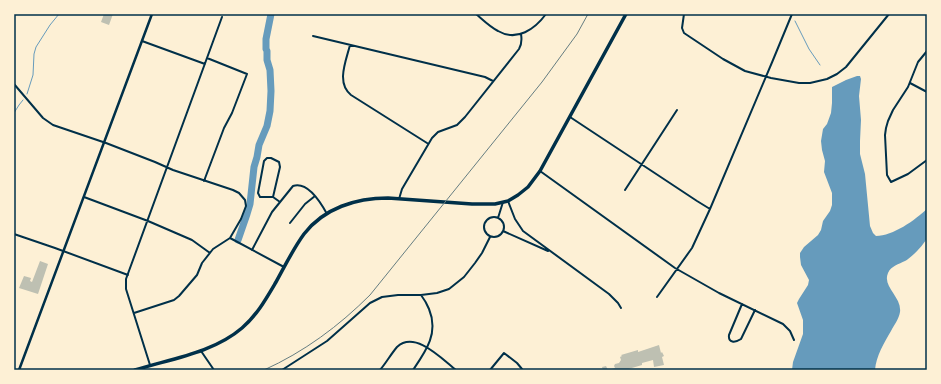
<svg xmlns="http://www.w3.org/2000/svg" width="941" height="384" viewBox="0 0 941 384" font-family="'Public Sans',sans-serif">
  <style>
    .water { fill: #669bbc }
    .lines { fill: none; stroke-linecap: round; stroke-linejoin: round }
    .stream { stroke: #669bbc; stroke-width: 1 }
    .river { stroke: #669bbc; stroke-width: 7 }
    .building { fill: #bec0b2 }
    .minor { stroke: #003049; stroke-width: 2 }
    .tertiary { stroke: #003049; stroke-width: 2.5 }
    .primary { stroke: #003049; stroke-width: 3.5 }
    .rail { stroke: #657d81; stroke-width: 1 }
    .neatline { fill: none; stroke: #003049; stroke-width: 1.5 }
  </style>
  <rect width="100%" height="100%" fill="#fdf0d5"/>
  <!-- water -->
  <path class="water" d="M857,76h3l1,3 -2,17 2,24 -1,21v13l5,20 5,52 3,7 3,3c17,0 39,-16 51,-27 0,8 1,21 0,28 -1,6 -16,21 -22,24 -6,3 -14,5 -17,12 -6,14 14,24 12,39 -1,7 -6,13 -9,19 -7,12 -15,25 -16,39h-83l1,-8 10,-28v-14l-6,-17 2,-4 9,-14 1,-5 -8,-15 -1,-8v-4l4,-6 14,-12 3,-5 2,-9 7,-10 2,-6v-12l-8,-21 1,-11 -3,-11 -1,-9 2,-12 4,-5 4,-11 1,-10v-16l14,-7z"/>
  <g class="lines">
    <!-- stream -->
    <path class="stream" d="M795,21l14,28 11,16
      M27,94l6,-19 1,-21 2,-7 14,-22 9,-11
      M14,113l5,-8 4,-5"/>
    <!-- river -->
    <path class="river" d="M238,240l9,-26 3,-10 4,-37 3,-10 2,-12 8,-19 3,-15 1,-20 -1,-21 -3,-10v-9l-1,-2v-10l5,-25"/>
  </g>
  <!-- building -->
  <path class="building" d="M104,14h9l-4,11 -8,-3z
    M40,261l8,3 -10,30 -19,-6 5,-12 7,2 -1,3 2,1z
    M659,345l2,8 1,-1 2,4 -2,1 2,8 -10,2 -1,-7 -11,3v2l-17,5h-17l7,-2 -1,-2 1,-2 4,-1 2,-3 -1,-3 2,-1 -1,-1 17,-5v2z
    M606,366l2,4h-5l-1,-3z"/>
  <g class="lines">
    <!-- minor -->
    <path class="minor" d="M476,14c7,6 14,13 22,17 19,11 37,-2 48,-17
      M684,14l-2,14 2,5 39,26 22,12 26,7 28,5h11l17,-4 10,-5 9,-7 43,-53
      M313,36l172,41 8,4
      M142,41l63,23
      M350,45c-4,16 -14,38 1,50l76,48
      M927,51l-9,11 -10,25 -15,23 -5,11 -2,7 -1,7 2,40 4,7 17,-8 19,-14
      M910,83l17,9
      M14,84l29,34 10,7 53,18 49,19 18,8 60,20 6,3 6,7 1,6 -5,13 -11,19 -17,11 -11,14 -5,12 -18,21 -5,4 -40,13
      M570,117l127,84 13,8
      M267,158h4l8,4 1,5 -7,30h-13l-2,-4 6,-32z
      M540,171l135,97 44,25 64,31 7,7 4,9
      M204,181l20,-53 8,-15 15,-39 -40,-16
      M625,190l52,-80
      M84,197l64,24 44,19 18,13
      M273,197l7,5
      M399,199l3,-10 30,-51 6,-6 19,-7 8,-8 54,-68c3,-5 3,-9 2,-15
      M508,201l7,18 8,12 86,63 9,9 3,5
      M484 227a10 10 0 1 1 20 0a10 10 0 1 1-20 0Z
      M498,218l5,-16
      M290,223l15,-19 10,-8
      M503,231l45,20
      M14,234l41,14 73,27
      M230,238l54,29
      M252,250l20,-38 21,-26c15,-5 28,17 34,28
      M657,297l35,-49 18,-39 63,-149 19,-46
      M742,304l-13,31c-1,8 6,8 12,4l14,-29
      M201,351l13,19
      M150,365l-24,-76v-10l96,-262
      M282,370l45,-29 43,-38 12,-6 16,-2h23l16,-2 12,-4 15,-12 11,-14 7,-10 8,-16
      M380,370c6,-7 11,-16 17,-23 18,-17 45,12 59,23
      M413,370c13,-19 26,-37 16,-61 -2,-5 -5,-10 -8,-14
      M490,370l14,-17 13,10 5,6v1"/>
    <!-- tertiary -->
    <path class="tertiary" d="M19,370l133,-356"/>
    <!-- primary -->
    <path class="primary" d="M135,370c35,-11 78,-17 107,-42 15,-13 24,-29 34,-46 9,-16 17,-33 28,-48 20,-26 52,-36 84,-36l84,6h23l13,-3 10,-6 10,-8 12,-16 86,-157"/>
    <!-- rail -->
    <path class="rail" d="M264,370c40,-18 75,-44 106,-75l172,-213 35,-48 11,-20"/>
  </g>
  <!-- border -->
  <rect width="941" height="384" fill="none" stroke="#fdf0d5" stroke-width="30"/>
  <rect x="15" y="15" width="911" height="354" class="neatline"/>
</svg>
